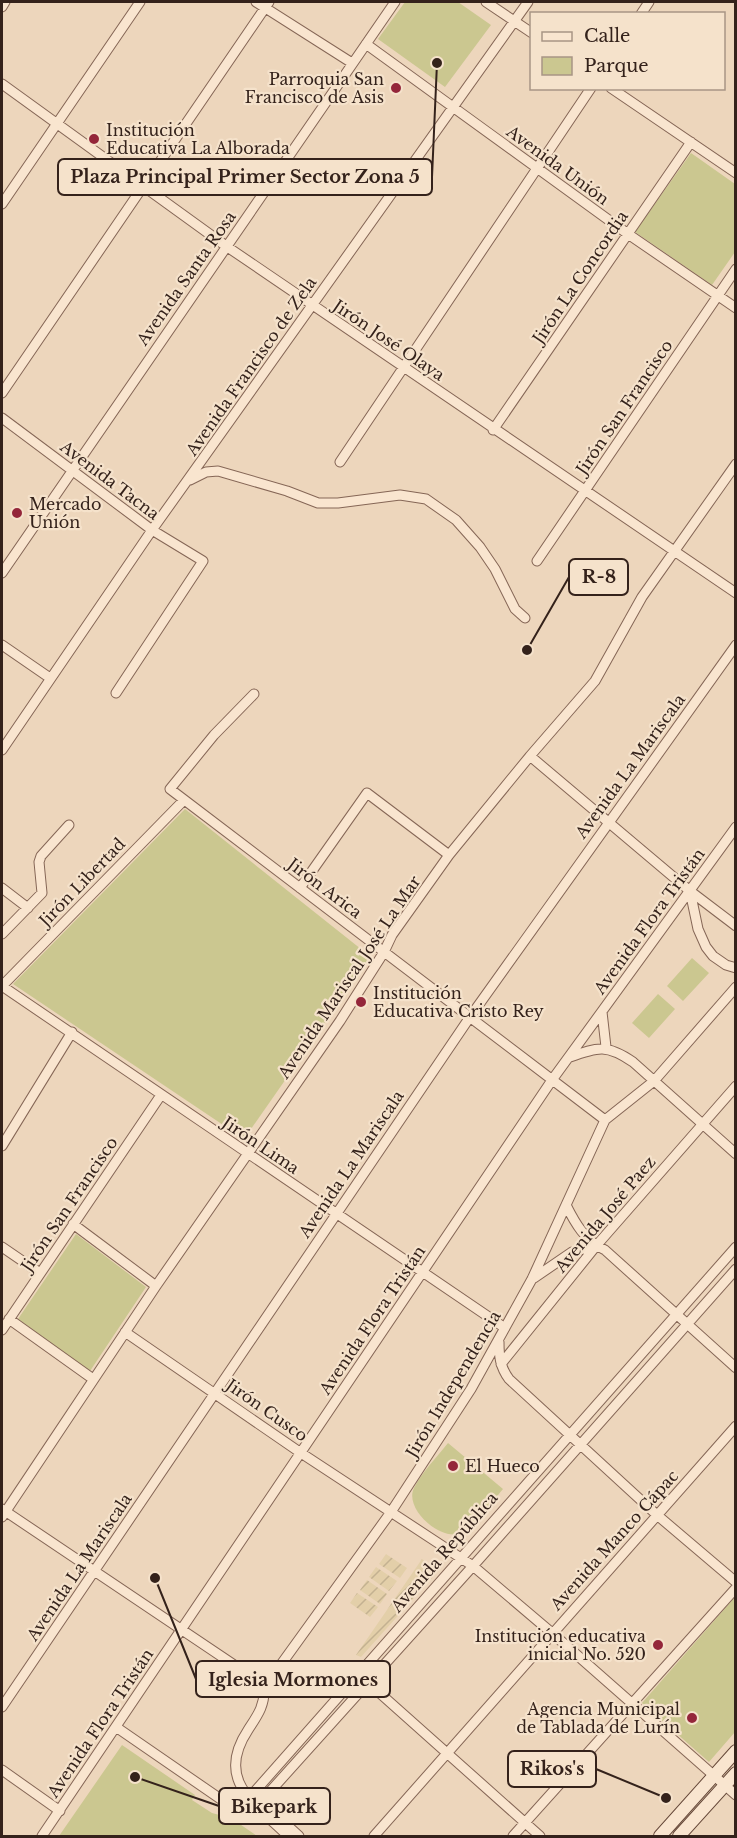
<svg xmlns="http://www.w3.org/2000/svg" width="737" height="1838" viewBox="0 0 737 1838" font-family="'Libre Baskerville',serif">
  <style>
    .farmland { fill: url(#farmland-furrows) }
    .green { fill: #cbc790 }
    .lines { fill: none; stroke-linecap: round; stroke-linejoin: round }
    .street-casing { stroke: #856656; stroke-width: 11 }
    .secondary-casing { stroke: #664839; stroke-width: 14 }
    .street { stroke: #f9e5cf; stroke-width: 9 }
    .secondary { stroke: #f9e5cf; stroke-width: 12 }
    .poi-dot { fill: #94263a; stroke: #f5e2cb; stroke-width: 2 }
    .labels { text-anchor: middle; stroke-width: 4.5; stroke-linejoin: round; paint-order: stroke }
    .poi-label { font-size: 16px; fill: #34221b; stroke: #f5e2cb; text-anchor: start }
    .street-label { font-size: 16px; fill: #34221b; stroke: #f5e2cb }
    .leader { fill: none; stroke: #34221b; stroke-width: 2 }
    .callout-dot { fill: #34221b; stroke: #f5e2cb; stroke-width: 2 }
    .callout { fill: #f5e2cb; stroke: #34221b; stroke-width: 2 }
    .callout-label { font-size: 18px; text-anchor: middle; font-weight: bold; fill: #34221b }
  </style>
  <defs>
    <pattern id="farmland-furrows" width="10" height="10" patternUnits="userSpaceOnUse" patternTransform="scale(1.5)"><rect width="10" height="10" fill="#e3cfa9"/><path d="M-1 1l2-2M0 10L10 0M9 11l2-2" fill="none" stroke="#c3b191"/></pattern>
  </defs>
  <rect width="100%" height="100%" fill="#edd6bc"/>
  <!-- farmland -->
  <path class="farmland" d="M386,1554l21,14 -7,10 -21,-14z
    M422,1559l16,12 -77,86 -5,-2z
    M376,1567l21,14 -8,10 -20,-14z
    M367,1580l20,14 -7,10 -20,-14z
    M357,1593l21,14 -8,10 -20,-14z"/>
  <!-- green -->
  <path class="green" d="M405,2h53l33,23 -46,62 -67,-48z
    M691,153l44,31v68l-23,33 -77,-53z
    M185,809l186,148 -127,182 -231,-155z
    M692,958l17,15 -26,28 -16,-15z
    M658,994l17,15 -26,29 -17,-15z
    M76,1234l70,53 -56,84 -72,-52z
    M448,1443l55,46c-11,13 -29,41 -45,45 -20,5 -54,-26 -44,-46 8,-16 23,-31 34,-45z
    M735,1597v135l-26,30 -67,-59z
    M122,1745l73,50 -3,5 20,13 19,5 26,18h-198z"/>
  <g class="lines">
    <!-- street casing -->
    <g class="street-casing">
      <path id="street" d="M256,2l96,61
        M486,2l46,31
        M2,7l3,-5
        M641,14l8,-12
        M366,44l262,190 108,74
        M2,84l224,162 510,347
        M611,88l125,85
        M2,204l138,-202
        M2,393l267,-391
        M2,418l150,112 51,31 -87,132
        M493,430l198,-288
        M340,462l251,-374
        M190,480l16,-8 12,-1 69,20 31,12h20l62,-8 26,4 30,21 24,27 15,22 20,40 10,9
        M537,561l199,-292
        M2,573l393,-571
        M2,645l48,33
        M254,694l-40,41 -44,54 435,331
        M2,750l150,-220 376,-528
        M530,756l160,135 8,38 8,18 7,9 13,9 10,3
        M2,888l26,20
        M300,888l67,-95 82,62
        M690,891l46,35
        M2,934l40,-41 -3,-31 2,-6 28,-31
        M2,986l503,342
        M2,986l182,-186
        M602,1012l4,35
        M570,1057c28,-10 37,-13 63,5l103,92
        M2,1146l70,-114
        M566,1205c9,18 19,36 39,45l131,118
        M73,1224l83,62
        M2,1247l38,26
        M534,1278l38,-26 24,-6
        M9,1319l84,60
        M2,1330l159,-235
        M125,1332l176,121 172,113 79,67 184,162
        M499,1342c0,14 1,25 10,37l148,136 79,67
        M501,1364l95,-118 140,-160
        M2,1509l256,172 6,7
        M2,1517l154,-231 184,-265 44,-69 8,-17 57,-80 81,-99 65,-75 47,-84 94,-133
        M365,1680l175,156
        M2,1707l468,-690 266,-372
        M116,1727l119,82 12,2 10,-5 216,-240 263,-297
        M2,1770l58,41
        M249,1798l487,-551
        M262,1809l13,5 24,22
        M42,1836l510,-756 184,-253
        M288,1836c-34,-33 -73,-56 -40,-106 9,-14 17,-24 16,-42l127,-176 80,-123 61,-110 73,-159 49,-39 82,-94
        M374,1836l362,-410
        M513,1836l223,-248"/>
    </g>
    <!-- secondary casing -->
    <g class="secondary-casing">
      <path id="secondary" d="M660,1836l76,-85
        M679,1836l57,-63"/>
    </g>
    <!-- street -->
    <use href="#street" class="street"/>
    <!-- secondary -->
    <use href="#secondary" class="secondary"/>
  </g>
  <!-- markers -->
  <g class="poi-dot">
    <circle cx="396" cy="88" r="6"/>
    <circle cx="94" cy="139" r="6"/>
    <circle cx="17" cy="513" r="6"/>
    <circle cx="361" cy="1002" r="6"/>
    <circle cx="453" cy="1466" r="6"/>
    <circle cx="658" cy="1645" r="6"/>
    <circle cx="692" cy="1718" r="6"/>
  </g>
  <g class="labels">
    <!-- poi labels -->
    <g class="poi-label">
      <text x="384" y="85" text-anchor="end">Parroquia San<tspan x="384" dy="18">Francisco de Asis</tspan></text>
      <text x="106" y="136">Institución<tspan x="106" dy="18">Educativa La Alborada</tspan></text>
      <text x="29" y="510">Mercado<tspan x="29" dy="18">Unión</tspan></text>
      <text x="373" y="999">Institución<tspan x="373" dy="18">Educativa Cristo Rey</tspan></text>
      <text x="465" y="1472">El Hueco</text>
      <text x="646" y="1642" text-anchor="end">Institución educativa<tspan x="646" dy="18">inicial No. 520</tspan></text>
      <text x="680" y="1715" text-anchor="end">Agencia Municipal<tspan x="680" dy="18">de Tablada de Lurín</tspan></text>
    </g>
    <!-- street labels -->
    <g class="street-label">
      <text transform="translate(558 165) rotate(36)" y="6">Avenida Unión</text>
      <text transform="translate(580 277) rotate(-56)" y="6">Jirón La Concordia</text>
      <text transform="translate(186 278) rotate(-55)" y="6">Avenida Santa Rosa</text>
      <text transform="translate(389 340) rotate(34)" y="6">Jirón José Olaya</text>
      <text transform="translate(251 366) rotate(-55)" y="6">Avenida Francisco de Zela</text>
      <text transform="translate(624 407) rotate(-56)" y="6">Jirón San Francisco</text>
      <text transform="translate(110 480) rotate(37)" y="6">Avenida Tacna</text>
      <text transform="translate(630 766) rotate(-54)" y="6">Avenida La Mariscala</text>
      <text transform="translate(82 882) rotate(-46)" y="6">Jirón Libertad</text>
      <text transform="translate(325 888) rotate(37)" y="6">Jirón Arica</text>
      <text transform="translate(649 921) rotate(-54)" y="6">Avenida Flora Tristán</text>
      <text transform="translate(349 977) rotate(-56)" y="6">Avenida Mariscal José La Mar</text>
      <text transform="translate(261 1145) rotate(34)" y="6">Jirón Lima</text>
      <text transform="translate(351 1164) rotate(-56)" y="6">Avenida La Mariscala</text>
      <text transform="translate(69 1204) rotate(-56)" y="6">Jirón San Francisco</text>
      <text transform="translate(605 1214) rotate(-50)" y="6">Avenida José Paez</text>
      <text transform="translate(372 1320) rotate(-56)" y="6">Avenida Flora Tristán</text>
      <text transform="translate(453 1384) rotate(-59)" y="6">Jirón Independencia</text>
      <text transform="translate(267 1410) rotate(35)" y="6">Jirón Cusco</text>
      <text transform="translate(614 1540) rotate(-48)" y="6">Avenida Manco Cápac</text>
      <text transform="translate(444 1552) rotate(-49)" y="6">Avenida República</text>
      <text transform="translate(79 1567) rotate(-56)" y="6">Avenida La Mariscala</text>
      <text transform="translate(100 1723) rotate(-56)" y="6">Avenida Flora Tristán</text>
    </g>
  </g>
  <!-- callouts -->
  <path class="leader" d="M437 63L432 177M527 650L569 577M155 1578L196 1679M666 1798L596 1769M135 1777L219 1806"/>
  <g class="callout-dot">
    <circle cx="437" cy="63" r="6"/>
    <circle cx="527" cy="650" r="6"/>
    <circle cx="155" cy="1578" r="6"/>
    <circle cx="666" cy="1798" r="6"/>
    <circle cx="135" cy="1777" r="6"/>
  </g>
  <g class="callout">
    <rect x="58" y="159" width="374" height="36" rx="6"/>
    <rect x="569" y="559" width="59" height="36" rx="6"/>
    <rect x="196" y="1661" width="194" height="36" rx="6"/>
    <rect x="508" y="1751" width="88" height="36" rx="6"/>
    <rect x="219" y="1788" width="111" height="36" rx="6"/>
  </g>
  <g class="callout-label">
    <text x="245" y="183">Plaza Principal Primer Sector Zona 5</text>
    <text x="599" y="583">R-8</text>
    <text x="293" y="1686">Iglesia Mormones</text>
    <text x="552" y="1775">Rikos's</text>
    <text x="274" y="1813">Bikepark</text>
  </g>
  <!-- border -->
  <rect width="737" height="1838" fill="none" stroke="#34221b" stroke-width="6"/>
  <!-- legend -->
  <rect x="530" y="12" width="195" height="78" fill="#f5e2cb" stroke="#a89585" stroke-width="1.5"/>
  <rect x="542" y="32" width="30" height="9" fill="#f9e5cf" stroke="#a89585" stroke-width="1.5"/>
  <text x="584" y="42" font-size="18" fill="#34221b">Calle</text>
  <rect x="542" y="57" width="30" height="18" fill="#cbc790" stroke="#a89585" stroke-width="1.5"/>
  <text x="584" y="72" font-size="18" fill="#34221b">Parque</text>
</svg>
